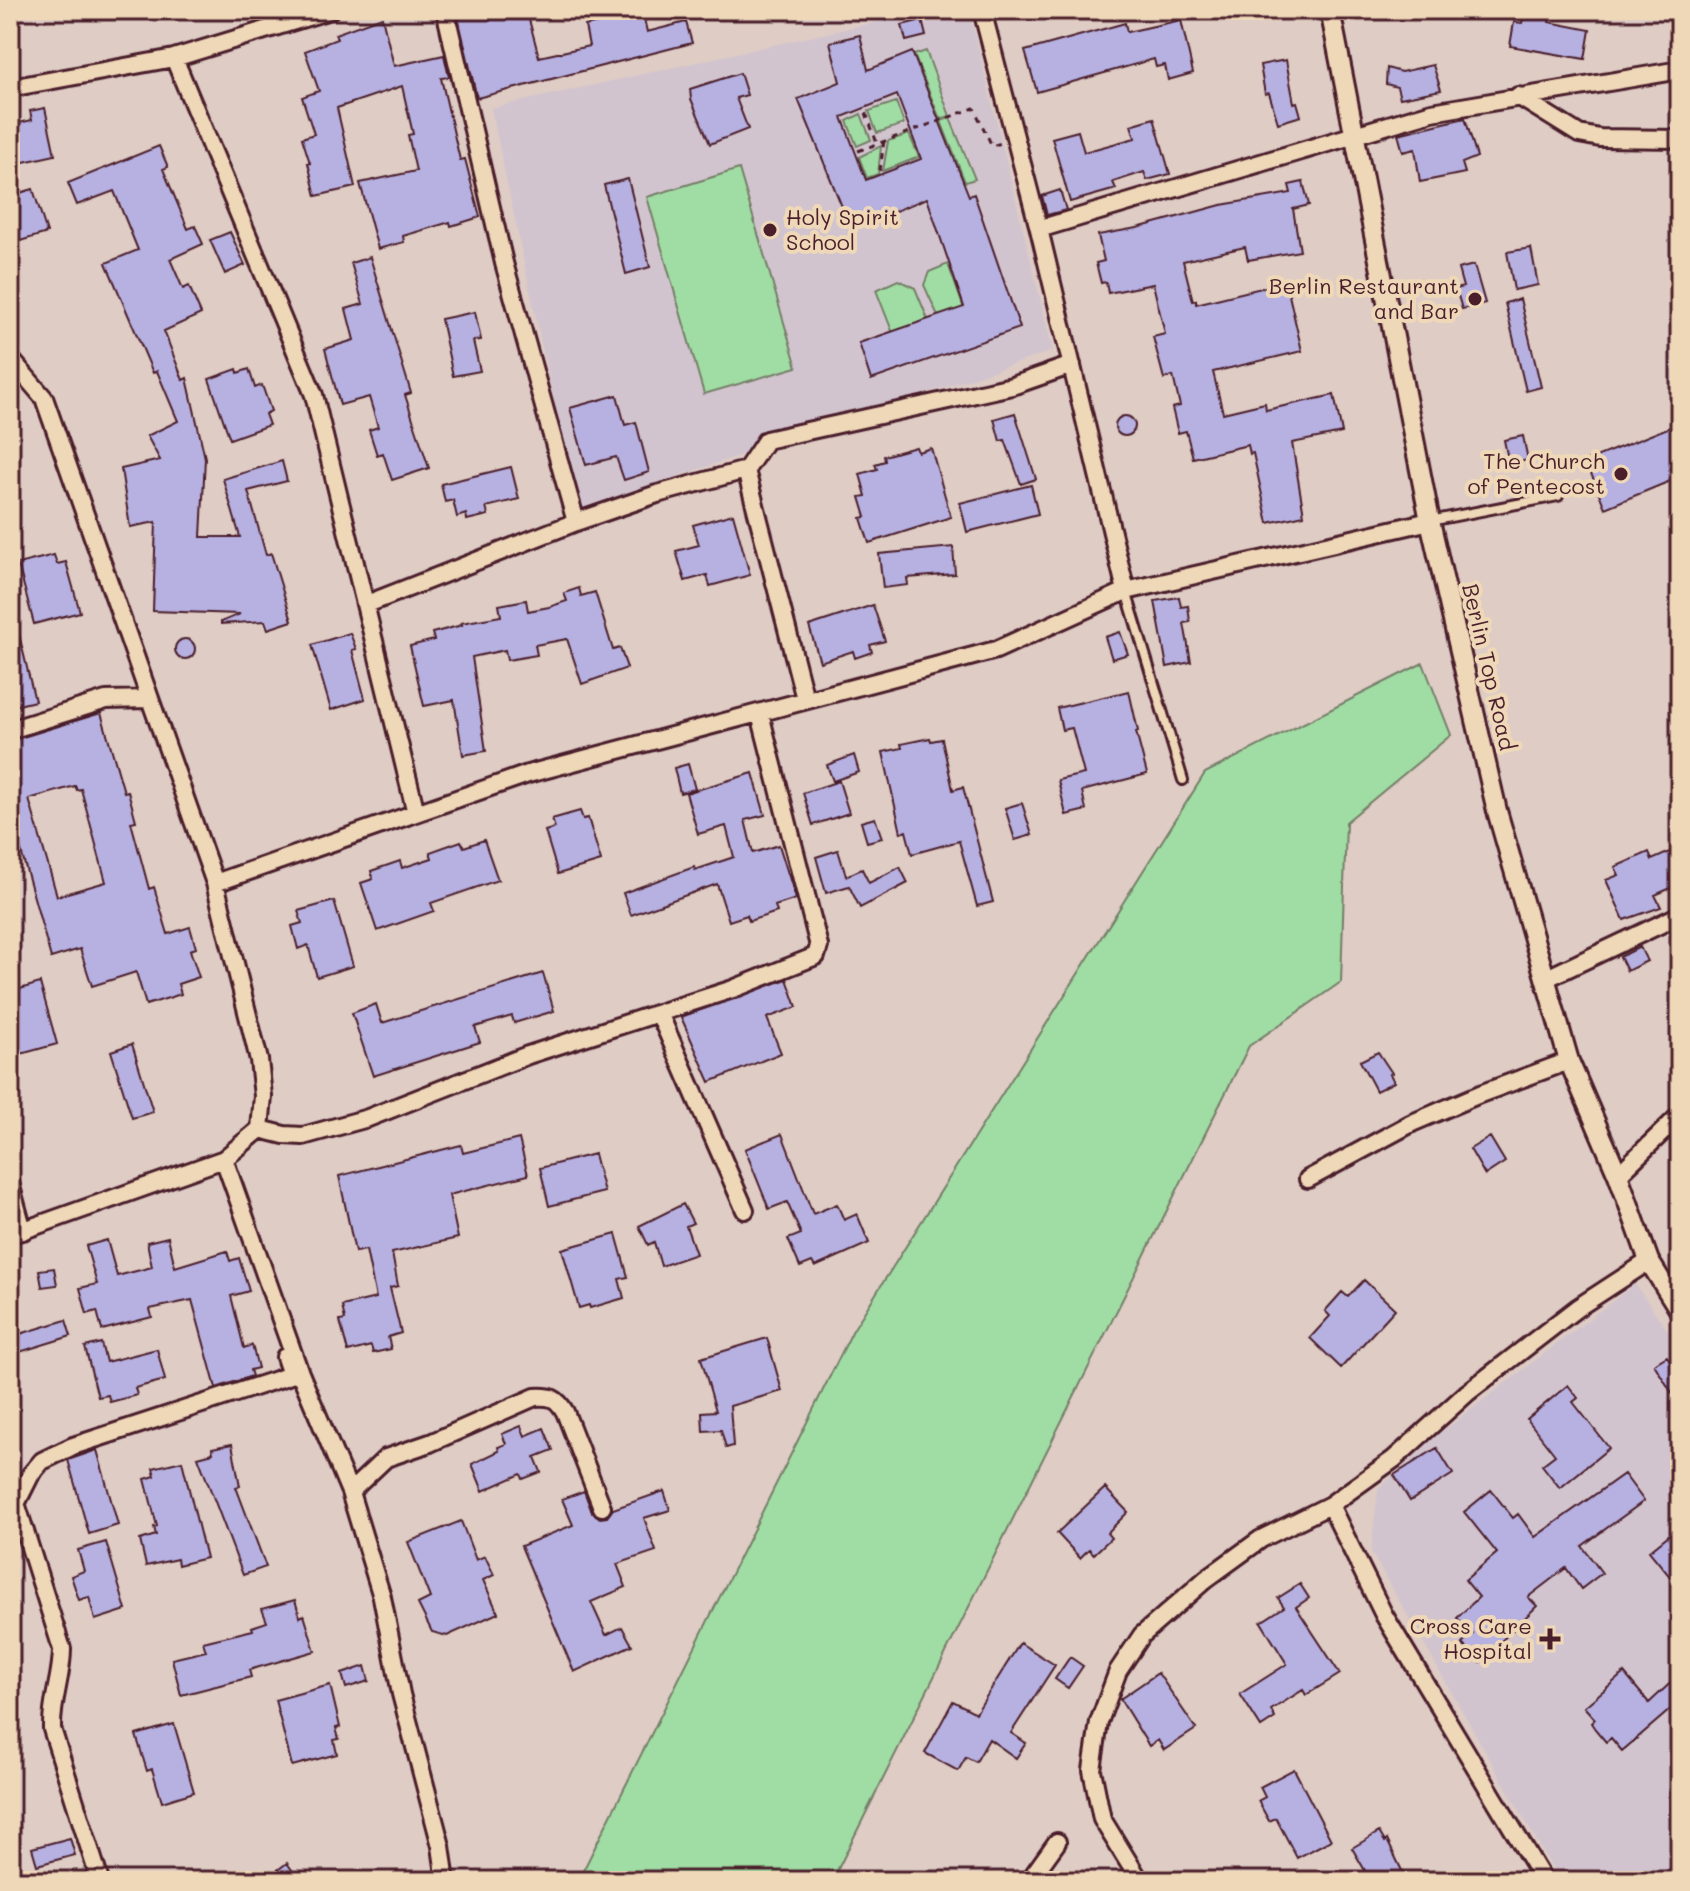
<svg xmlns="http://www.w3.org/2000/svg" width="1690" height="1891" viewBox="0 0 1690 1891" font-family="Mali,sans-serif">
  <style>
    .built { fill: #d2c4ce }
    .green { fill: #a0dda4; stroke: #757e68; stroke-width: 2 }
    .building { fill: #b7b1e2; stroke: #4a1f2b; stroke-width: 2; fill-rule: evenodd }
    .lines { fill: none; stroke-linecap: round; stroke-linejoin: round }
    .service-casing { stroke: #4a1f2b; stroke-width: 14 }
    .minor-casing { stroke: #4a1f2b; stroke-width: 22 }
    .tertiary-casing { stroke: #4a1f2b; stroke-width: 24 }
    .path { stroke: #4a1f2b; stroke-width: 3; stroke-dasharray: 6 6; stroke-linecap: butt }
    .service { stroke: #efd8b8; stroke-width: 8 }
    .minor { stroke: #efd8b8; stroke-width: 16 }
    .tertiary { stroke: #efd8b8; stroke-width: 18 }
    .poi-dot { fill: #4a1f2b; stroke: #efd8b8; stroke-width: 3 }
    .labels { text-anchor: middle; stroke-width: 8; stroke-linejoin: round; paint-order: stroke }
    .poi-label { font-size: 22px; fill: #4a1f2b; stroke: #efd8b8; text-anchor: end }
    .street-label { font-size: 22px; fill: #4a1f2b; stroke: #efd8b8 }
  </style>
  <rect width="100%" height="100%" fill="#deccc5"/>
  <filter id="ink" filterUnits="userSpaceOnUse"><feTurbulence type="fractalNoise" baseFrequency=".0125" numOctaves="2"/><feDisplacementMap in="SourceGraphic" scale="16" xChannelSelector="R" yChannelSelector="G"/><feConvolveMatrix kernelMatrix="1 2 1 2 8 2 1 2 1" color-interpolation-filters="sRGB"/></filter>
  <g filter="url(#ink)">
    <!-- built -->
    <path class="built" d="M930,10h39l84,341 -476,159 -86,-402z
      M1635,1284l45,64v533h-120l-189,-329 7,-63 62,-56z"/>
    <!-- green -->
    <path class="green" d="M926,51l24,65 -10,3 -26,-64z
      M896,102l8,22 -27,9 -8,-22z
      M861,114l10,26 -14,6 -10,-25z
      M950,118l25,61 -10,3 -24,-61z
      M909,134l10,23 -36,14 5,-30z
      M881,146l-3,28 -11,4 -8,-21z
      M739,169l58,198 -93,27 -57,-197z
      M948,264l16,45 -25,9 -15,-33 5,-13z
      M898,280l17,8 14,34 -35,14 -18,-46z
      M1423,663l28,72 -105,87 -5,160 -92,64 -417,835h-254l275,-551 352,-557z"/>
    <!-- building -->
    <path class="building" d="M468,10h14l2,7 12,-3 2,5 29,-7 12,45 50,-11 -4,-20 39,-9 -2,-7h20l5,22 39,-10 6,21 -215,55 -20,-85z
      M1525,10h26l-2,12 41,8 -5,29 -75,-13 4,-24 8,1z
      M382,17l12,49 50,-11 5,22 -8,1 19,82 5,-1 15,58 -29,9 -1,-4 -47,14 1,6 -26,7 -18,-66 56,-12 -8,-36 5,-1 -11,-48 -65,22 18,79 -39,9 -8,-33h2l-8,-25 12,-4 -12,-37 17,-6 -14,-40 32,-12 -2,-5z
      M922,20l4,16 -20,5 -4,-16z
      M1181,20l12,53 -25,7 -3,-15 -9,2 -2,-8 -117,33 -12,-41 100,-28 2,9z
      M860,35l8,35 44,-18 57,144 5,-2 46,134 -149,52 -12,-37 105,-36 -37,-109 -76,31 -53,-130 42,-17 -10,-40zM897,95l24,64 -55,21 -24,-63z
      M1286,60l8,43 3,-1 4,14 -23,7 -9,-30 -4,1 -5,-29z
      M1433,65l8,25 -41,8 -3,-11 -11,-3 1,-16 14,4z
      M740,73l7,22 -11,3 12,31 -38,15 -19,-45 -1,-10z
      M45,108l10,47 -45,10v-40l22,-5 -2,-9z
      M1154,118l16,56 -23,6 -3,-8 -31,10 3,7 -46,13 -18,-64 26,-7 6,21 51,-14 -4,-13z
      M1465,118l12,39 -15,6 3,10 -45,9 -5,-33 -12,3 -5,-18z
      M159,146l9,21 -5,2 25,60 7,-3 8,18 -33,15 13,30 6,-3 12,28 -37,17 19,49 4,-2 18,80 -4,79h39l-17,-58 59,-18 5,20 -39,10 18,64 5,-2 21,68 -24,8 -3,-8 -44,3v-2l19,-8 -87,-3 3,-89 -26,5 -9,-58 39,-9 -13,-24 31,-15 -21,-50 -4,2 -47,-110 32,-13 -24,-59 -37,14 -9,-22z
      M628,179l22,88 -24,7 -22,-89z
      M1303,182l6,23 -16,4 7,42 -52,9 -3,-13 -62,14 10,40 3,-1v4l90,-22 16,69 -89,21 10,41 42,-10 1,7 68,-15 8,38 -50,10 12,72 -36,8 -15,-70 -3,1 -2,-9 -55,13 -7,-27 -8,2 -6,-25 8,-2 -7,-30 -9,3 -11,-42 12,-3 -12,-50 -45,9 -2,-11 -5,1 -5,-20 8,-2 -6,-26 39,-7 84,-23 70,-12 -2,-8z
      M33,189l14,44 -37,11v-48z
      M1060,190l6,20 -19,5 -5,-19z
      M230,232l15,33 -20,9 -15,-34z
      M1531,248l7,37 -24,5 -7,-38z
      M370,257l41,136 -6,2 24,73 -37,12 -9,-27 -6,2 -8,-25 9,-3 -9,-30 -29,8 -15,-56 29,-9 -8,-31 17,-5 -12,-41z
      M1474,265l11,38 -23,6 -6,-20 7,-2 -5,-18z
      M1520,299l21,88 -15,4 -21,-88z
      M475,312l6,28 -8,1 7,30 -27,5 -12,-57z
      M237,369l1,4 11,-4 6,19 7,-3 9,26 -6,3 4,11 -39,14 -21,-60z
      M617,395l8,30 11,-3 13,50 -25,8 -8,-23 -30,8 -16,-57z
      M1015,413l21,66 -15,5 -16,-44 -5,1 -6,-22z
      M1115 426a10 10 0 1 1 20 0a10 10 0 1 1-20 0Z
      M1680,423v54l-75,31 -19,-47z
      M1523,436l5,24 -19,4 -5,-24z
      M916,447l2,5 13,-4 20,69 -82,26 -8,-25 5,-1 -6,-20 6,-1 -6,-22 17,-5 -2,-5 10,-3 -1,-5z
      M511,467l8,32 -33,8 2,8 -21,5 -1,-6 -9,3 -4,-17 -8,2 -4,-18z
      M1031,485l7,29 -71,18 -7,-29z
      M733,514l17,61 -40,11 -3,-11 -22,6 -9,-30 23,-6 -6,-20z
      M953,547l2,27 -48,4 1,7 -25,3 -4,-34z
      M54,555l3,9 9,-2 14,50 -46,12 -16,-60z
      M579,588l2,8 14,-4 18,58 7,-2 7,20 -45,16 -15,-45 -32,6 2,10 -30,5 -2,-10 -33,7 14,94 -23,4 -9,-55 -30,6 -14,-60 24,-6 -2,-7 30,-8 -1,-2 40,-7 -2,-11 27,-5 2,11 21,-4 18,-6 -3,-8z
      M1179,597l2,10 7,-1 2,16 -6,1 7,39 -24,5 -12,-66z
      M873,605l12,36 -15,4 2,7 -17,6 -2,-7 -33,11 -11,-36z
      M16,622l19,79 -21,5 -4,-16v-67z
      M1120,632l8,22 -16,5 -7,-22z
      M350,633l6,16 -4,1 13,49 -34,11 -19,-65z
      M175 649a10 10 0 1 1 20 0a10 10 0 1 1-20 0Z
      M1129,691l9,40 -2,1 11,42 -65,17 4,19 -20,5 -8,-35 26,-6 -12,-46 -10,2 -5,-22z
      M101,713l23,79 4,-1 8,30 -5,1 18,67 5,-2 14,47 22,-7 6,21 -6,2 9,27 -21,7 3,10 -35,11 -10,-33 -44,14 -12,-37 -29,9 -41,-146v-71zM75,786l2,4 4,-1 25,93 -49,14 -28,-97z
      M930,738l1,3 11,-2 11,51 10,-3 30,115 -16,4 -18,-65 -47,13 -6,-23 -5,2 -18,-81 19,-4 -1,-4z
      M854,755l5,17 -26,9 -6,-16z
      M688,764l7,25 -15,4 -6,-25z
      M753,773l12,42 -20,5 8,33 26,-8 17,54 -21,7 2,6 -28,9 -2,-6 -18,6 -12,-37 -86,31 -8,-22 71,-26 1,3 39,-13 -8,-31 -28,8 -12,-41z
      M839,781l10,32 -36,12 -10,-32z
      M1022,803l10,32 -17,5 -10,-32z
      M580,811l3,8 5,-1 13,43 -43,13 -13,-43 10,-3 -3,-9z
      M875,818l7,20 -15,4 -6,-20z
      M484,840l14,40 -67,23 3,8 -57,20 -16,-48 12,-4 -2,-8 29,-10 2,7 30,-10 -2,-6 31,-11 3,6z
      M838,850l8,26 16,-7 7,14 31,-16 8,16 -48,25 -11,-22 -23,7 -10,-36z
      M1672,851l8,18v15l-25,11 6,12 -37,13 -18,-40 13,-5 -4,-8 34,-15 3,8z
      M334,901l19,65 -36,11 -9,-32 -10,4 -6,-23 10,-3 -4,-12z
      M1640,947l7,14 -20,10 -7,-14z
      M543,973l11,38 -40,12 -2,-7 -37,11 5,15 -107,34 -21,-63 24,-9 6,19z
      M787,979l10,28 -30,11 14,35 -71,29 -29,-65z
      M40,983l17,61 -47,13v-65z
      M132,1044l21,68 -21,6 -21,-67z
      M1378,1052l14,21 -2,1 4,8 -18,9 -16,-30z
      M782,1134l31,80 24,-10 7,16 13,-6 12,29 -54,24 -3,-5 -12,5 -12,-28 13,-5 -14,-32 -18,7 -24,-60z
      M1490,1137l15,25 -20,13 -15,-26z
      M519,1139l9,36 -79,20 9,43 -66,15 6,33 -8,2 11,45 -13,4 3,12 -18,4 -2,-7 -23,6 -8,-31 5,-1 -3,-14 34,-8 -10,-48 -11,2 -16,-76 122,-31 2,8z
      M594,1154l10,38 -55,14 -9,-38z
      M683,1204l10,19 -7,3 10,28 -35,12 -7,-24 -6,3 -9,-19z
      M616,1234l12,43 -9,2 5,19 -34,10 -1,-3 -10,3 -17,-59z
      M168,1237l7,30 52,-16 3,10 9,-3 10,33 -18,5 13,52 8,-3 6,23 -8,2 2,6 -36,12 -24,-88 -42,9 2,8 -50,13 -5,-19 -10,3 -7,-26 17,-4 -11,-38 21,-6 10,36 35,-9 -5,-25z
      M54,1268l3,17 -15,2 -3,-17z
      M1364,1280l31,29 -54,59 -31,-30 20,-22 -5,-5 17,-19 6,5z
      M66,1320l5,16 -61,19v-18z
      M767,1338l15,53 -52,15 3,40 -7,2 -5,-18 -18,1 -1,-19 14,-1 -15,-53z
      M101,1343l5,19 51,-13 8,31 -30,8 2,7 -27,7 -2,-7 -10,2 -13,-50z
      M1667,1356l13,20v30l-26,-42z
      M1568,1385l10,13 -5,4 36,46 -49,40 -18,-23 13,-10 -28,-36z
      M521,1426l4,10 19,-8 9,22 -18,7 6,15 -18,7 -2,-5 -38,17 -11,-27 27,-13 -1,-4 8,-3 -4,-10z
      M232,1444l8,42 -4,1 30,80 -23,8 -45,-118 15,-4 -1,-5z
      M1437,1448l16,26 -43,27 -16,-26z
      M97,1450l21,75 -29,9 -21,-74z
      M182,1461l24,97 -28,7 -1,-6 -31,7 -6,-26 16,-5 -2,-8 3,-1 -12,-47 10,-3 -2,-8z
      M1624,1474l20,27 -62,45 20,27 -21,16 -15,-21 -38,29 9,9 -57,56 -18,-18 11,-10 -16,-16 22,-21 -14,-17 32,-27 -33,-41 27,-22 22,28 5,-4 17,23z
      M1105,1488l23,24 -21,21 4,5 -17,16 -5,-5 -9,9 -23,-25z
      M584,1491l8,21 8,6 7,-1 6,-8 51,-18 6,19 -26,8 12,33 -39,13 9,23 -35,15 15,33 16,-8 10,18 -58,27 -53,-126 52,-21 -11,-26z
      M461,1521l15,39 9,-4 9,19 -11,5 15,33 -51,23 -15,-4 -14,-28 12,-6 -22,-56z
      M1680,1526v63l-31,-38z
      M106,1542l20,68 -31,10 -6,-23 -10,3 -8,-24 13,-5 -6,-21z
      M1300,1584l9,14 -13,9 44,67 -34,21 -3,-5 -32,20 4,8 -14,9 -21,-33 47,-30 -26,-42 23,-15 -6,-9z
      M295,1600l5,17 4,-2 11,36 -66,19 2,7 -70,18 -9,-36 34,-8 -3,-9 50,-12 -1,-3 15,-5 -5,-13z
      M1020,1643l35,22 -44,68 15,10 -10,15 -27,-19 -13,23 -10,-5 -8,14 -33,-18 28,-52 23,12z
      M1070,1657l13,9 -15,22 -13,-9z
      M365,1666l4,15 -23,7 -4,-14z
      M1158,1673l38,56 -32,21 -6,-10 -9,6 -29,-47z
      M1624,1673l25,30 31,-29v45l-9,-10 -49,42 -11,-13 -5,4 -11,-13 -4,-6 4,-4 -11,-12z
      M330,1685l10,42 -4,1 3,11 -5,1 3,14 -45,12 -17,-66z
      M174,1724l20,68 -32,10 -10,-33 -5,2 -11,-36z
      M1294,1769l37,71 -34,18 -21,-40 -7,3 -11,-20 7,-4 -5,-10z
      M1379,1832l6,10 2,-2 20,41h-36l-19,-33z
      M70,1838l5,17 -38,10 -5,-17z
      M287,1863l13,18h-37z"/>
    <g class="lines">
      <!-- service casing -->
      <g class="service-casing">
        <path id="service" d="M1430,521l128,-25
          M1126,591l57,189"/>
      </g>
      <!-- minor casing -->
      <g class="minor-casing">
        <path id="minor" d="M445,10l59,253 72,259
          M982,10l57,219 393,-117 248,-42
          M174,58l140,337 102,418
          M10,88l164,-30 156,-48
          M1518,96l61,38 21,4 80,1
          M10,358l34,40 171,485
          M746,470l59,229
          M1126,591l304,-70
          M367,604l209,-82 81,-28 89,-24 20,-30 246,-54 60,-21
          M10,730l96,-30 44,-1
          M1545,979l135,-64
          M659,1013l86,197
          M260,1129l24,6 19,1 65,-18 160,-63 205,-66 83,-33 3,-10 -59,-232
          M224,1159l76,214 50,119 32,105 19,97 40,152 5,35
          M1618,1175l62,-60
          M1308,1179l104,-56 68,-29 89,-33
          M10,1183l13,48
          M10,1235l214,-76 36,-30 3,-33 -4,-36 -44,-177 313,-109 468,-124 130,-59 -87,-362
          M10,1484l52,165c0,28 -11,52 -10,80l48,152
          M350,1492l36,-34 44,-15 105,-46c16,-1 22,1 30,15l37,95
          M10,1516l21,-42 11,-13 31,-15 218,-71 -6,-18
          M1029,1881l28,-39
          M1140,1881l-38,-62 -10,-49 7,-48 19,-51 24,-36 64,-56 55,-40 69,-34
          M1544,1881l-160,-266 -54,-110 64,-46 73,-66 110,-85 72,-47"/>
      </g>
      <!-- tertiary casing -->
      <g class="tertiary-casing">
        <path id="tertiary" d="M1330,10l100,511 67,290 72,250 49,114 31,86 31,50"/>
      </g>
      <!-- path -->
      <path class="path" d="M866,113l11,30
        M858,151l116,-43 18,38 9,-3
        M880,171l4,-31"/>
      <!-- service -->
      <use href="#service" class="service"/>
      <!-- minor -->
      <use href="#minor" class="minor"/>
      <!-- tertiary -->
      <use href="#tertiary" class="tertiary"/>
    </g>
  </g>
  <!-- markers -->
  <g class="poi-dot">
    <circle cx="770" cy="230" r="8"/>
    <circle cx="1475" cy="299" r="8"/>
    <circle cx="1621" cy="474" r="8"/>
    <path d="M1546 1627h8v8h8v8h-8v8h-8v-8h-8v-8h8z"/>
  </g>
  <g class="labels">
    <!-- poi labels -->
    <g class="poi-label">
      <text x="786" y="225" text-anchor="start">Holy Spirit<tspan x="786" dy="25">School</tspan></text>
      <text x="1459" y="294">Berlin Restaurant<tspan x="1459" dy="25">and Bar</tspan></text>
      <text x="1605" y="469">The Church<tspan x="1605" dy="25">of Pentecost</tspan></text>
      <text x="1532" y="1634">Cross Care<tspan x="1532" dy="25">Hospital</tspan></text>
    </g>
    <!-- street labels -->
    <g class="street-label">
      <text transform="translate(1489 667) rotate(77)" y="8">Berlin Top Road</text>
    </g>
  </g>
  <!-- margin -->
  <rect width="1690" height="1891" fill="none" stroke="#efd8b8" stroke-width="40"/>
  <rect x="20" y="20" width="1650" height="1851" fill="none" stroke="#4a1f2b" stroke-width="3" filter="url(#ink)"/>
</svg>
